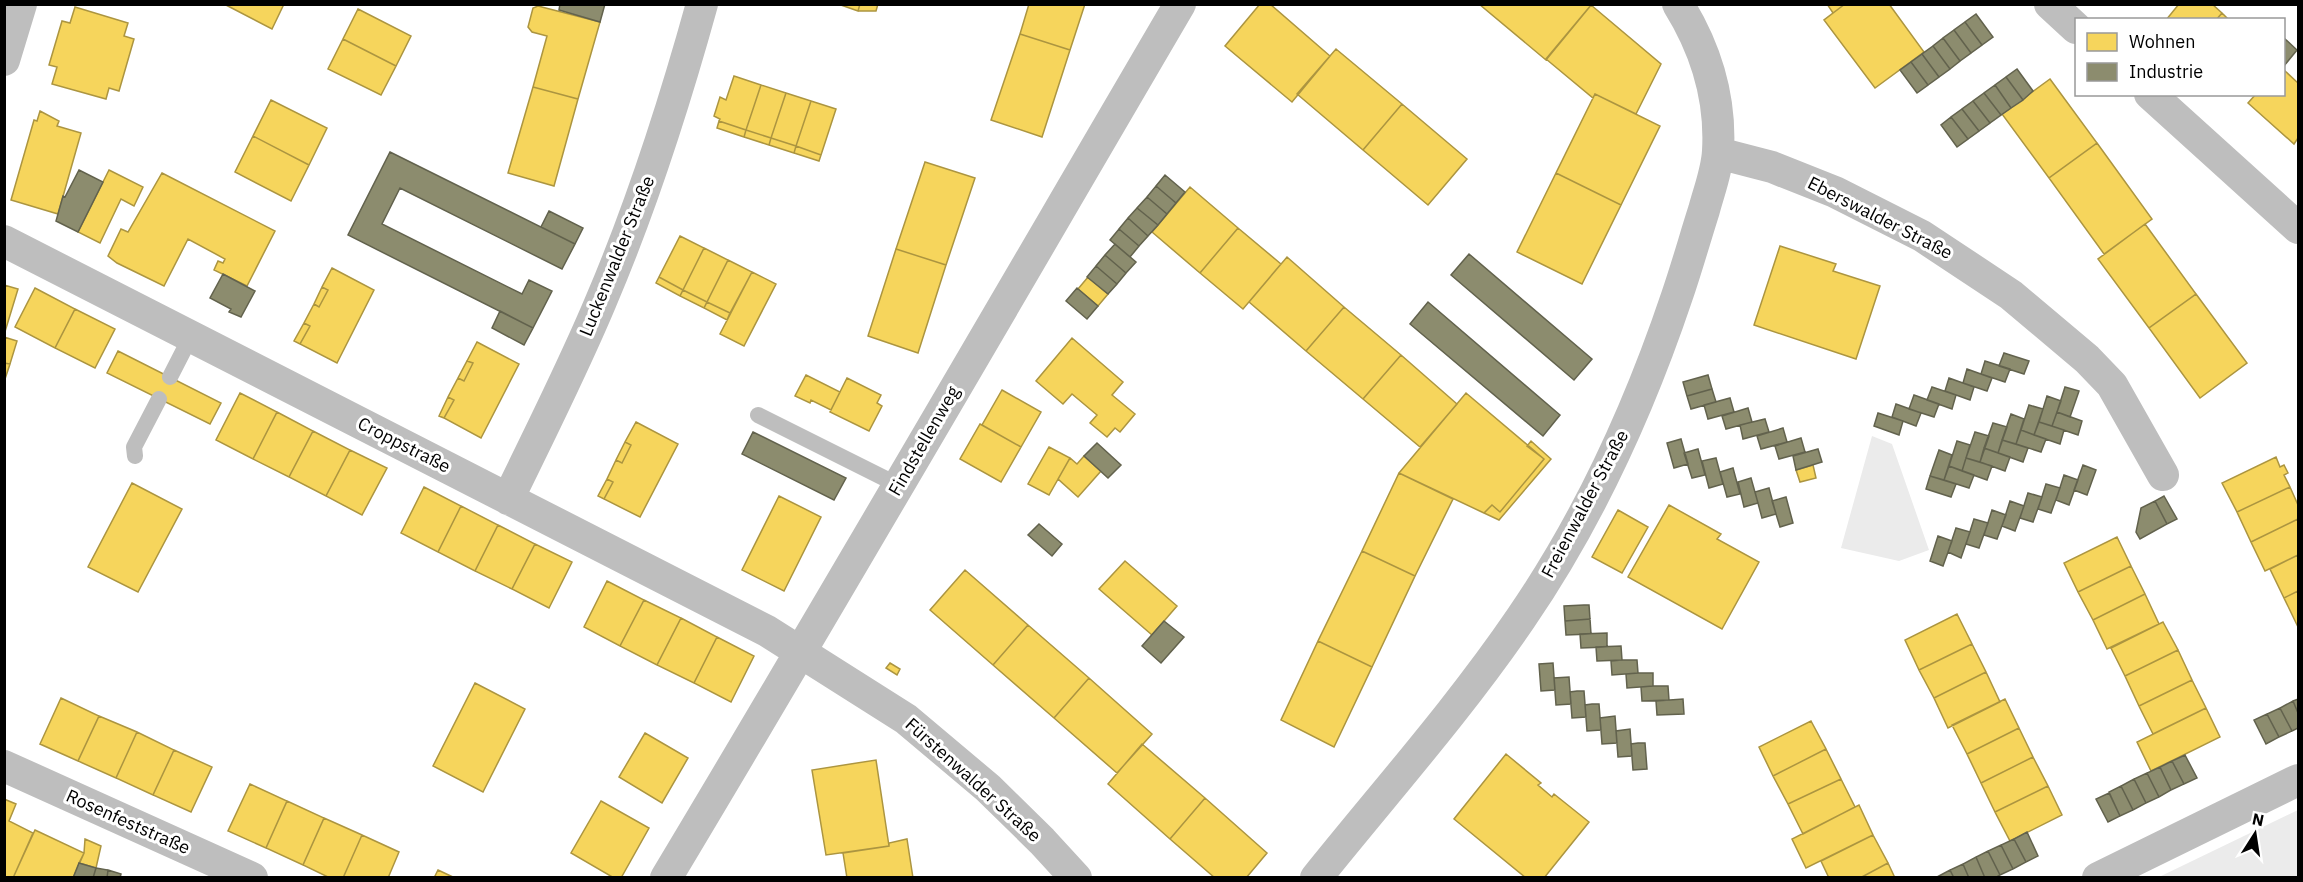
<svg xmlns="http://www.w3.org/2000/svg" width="2303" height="882" viewBox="0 0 2303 882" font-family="'IBM Plex Sans',sans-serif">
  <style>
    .green { fill: #ebebeb }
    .homes { fill: #f6d55c; stroke: #ac9540; stroke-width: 1.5 }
    .industry { fill: #8c8c6e; stroke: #62624d; stroke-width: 1.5 }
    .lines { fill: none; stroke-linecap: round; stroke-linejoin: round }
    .lane { stroke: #bebebe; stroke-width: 16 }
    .street { stroke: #bebebe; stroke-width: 32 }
    .labels { text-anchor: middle; stroke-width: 6; stroke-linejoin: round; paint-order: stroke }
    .street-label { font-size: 18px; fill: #000; stroke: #fff }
  </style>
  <rect width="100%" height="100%" fill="#fff"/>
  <!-- green -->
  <path class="green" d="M1872,436l20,8 37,106 -30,11 -58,-13z
    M2298,810v67h-139z"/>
  <!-- homes -->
  <path class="homes" d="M224,4h60l-12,25z
    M838,4h22l-2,7z
    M860,4h18l-2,7h-18z
    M1029,4h56l-15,46 -50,-16z
    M1260,4h10l60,52 -38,46 -67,-56z
    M1479,4h113l-46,56z
    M1827,4h18l-12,9z
    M1845,4h44l35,48 -49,36 -51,-68z
    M2179,4h33l10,9 -6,7h-50z
    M1591,5l70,59 -25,50 -41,-20 -2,4 -47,-39z
    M538,6l62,16 -22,77 -45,-12 14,-51 -15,-4 -4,-5 5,-19z
    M75,7l53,16 -4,13 10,3 -15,52 -10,-3 -3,11 -54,-15 5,-17 -8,-2 13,-44 8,2z
    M358,9l53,27 -15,30 -53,-27z
    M2222,13l7,7h-13z
    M1020,34l50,16 -28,87 -51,-17z
    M343,39l53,27 -15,29 -53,-26z
    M1336,49l66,55 -39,46 -66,-56z
    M2284,70l14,13v55l-4,6 -46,-41 8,-9h28z
    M734,76l27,9 -15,45 -27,-9 1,-2 -6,-3 6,-19 6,3z
    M2050,79l47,64 -48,35 -47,-64z
    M761,85l25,8 -15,45 -25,-8z
    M533,87l45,12 -24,87 -46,-13z
    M786,93l25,8 -15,45 -25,-8z
    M1595,94l65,32 -39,79 -65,-32z
    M271,100l56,28 -18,37 -56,-29z
    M811,101l25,8 -15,46 -25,-9z
    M1402,104l65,55 -39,46 -65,-55z
    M40,111l19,10 -2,5 24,7 -23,81 -47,-14 23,-80 3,1z
    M719,121l27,9 -2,7 -27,-9z
    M746,130l25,8 -2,7 -25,-8z
    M253,136l56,29 -18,36 -56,-29z
    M771,138l25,8 -2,7 -25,-8z
    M2097,143l55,76 -48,35 -55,-76z
    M796,146l25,9 -2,6 -25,-8z
    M925,162l50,16 -29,87 -50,-16z
    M109,170l34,17 -9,19 -13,-7 -21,44 -22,-11z
    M162,173l113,58 -28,55 -33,-16 4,-9 5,2 2,-4 -37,-20 -24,47 -47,-23 -9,-7 13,-27 7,3z
    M1556,173l65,32 -39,79 -65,-32z
    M1190,187l48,41 -38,45 -48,-41z
    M2145,224l51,70 -47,34 -51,-69z
    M1238,228l43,36 -38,45 -43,-36z
    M680,236l24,12 -21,42 -24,-13z
    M1780,246l56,18 -3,7 47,15 -24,73 -102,-34z
    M704,248l24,12 -21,42 -24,-12z
    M896,249l50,16 -28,88 -50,-17z
    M1287,257l57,50 -38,44 -57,-49z
    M728,260l24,12 -22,41 -23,-11z
    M332,268l42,22 -37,73 -37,-19 10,-18 -6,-3 10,-19 5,3 9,-17 -6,-3z
    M752,272l24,12 -32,62 -24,-12z
    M659,277l24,13 -3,6 -24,-13z
    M1088,277l20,17 -10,12 -20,-17z
    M4,285l14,4 -14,46z
    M322,287l6,3 -9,17 -5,-3z
    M35,288l40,21 -20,39 -40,-21z
    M683,290l24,12 -3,6 -24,-12z
    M2196,294l51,69 -47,35 -51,-70z
    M707,302l23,11 -3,7 -23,-12z
    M1344,307l57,48 -38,44 -57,-48z
    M75,309l40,20 -20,39 -40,-20z
    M304,323l6,3 -10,18 -6,-3z
    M4,337l13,4 -7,23 -6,-1z
    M1072,338l51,44 -11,13 23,19 -15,18 -5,-4 -8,9 -17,-14 7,-8 -25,-21 -9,10 -27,-23z
    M477,342l42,22 -38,74 -37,-20 10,-18 -6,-3 10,-19 6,3 9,-18 -6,-2z
    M118,351l103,52 -11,21 -103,-51z
    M1401,355l56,49 -37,43 -57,-48z
    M467,361l6,2 -9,18 -6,-3z
    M4,363l6,1 -6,18z
    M806,375l34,17 -9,18 -20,-10 -1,3 -15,-7z
    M847,378l34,17 -4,8 5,3 -13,25 -39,-19z
    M1002,390l39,22 -20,35 -39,-22z
    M240,393l37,19 -24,47 -37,-19z
    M1466,393l78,66 -44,53 -8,-7 -8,8 -85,-40z
    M448,397l6,3 -10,18 -5,-2z
    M277,412l36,19 -24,46 -36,-18z
    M636,422l42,22 -38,73 -36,-18 9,-17 -6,-3 9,-19 6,3 9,-18 -6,-3z
    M980,424l41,23 -20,35 -41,-23z
    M313,431l37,19 -24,46 -37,-19z
    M1531,441l20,18 -52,61 -15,-7 8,-8 8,7 44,-53 -17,-13z
    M625,442l6,3 -9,18 -6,-3z
    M1049,447l21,11 -21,37 -21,-11z
    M350,450l37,18 -25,47 -36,-19z
    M1084,456l17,15 -23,26 -20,-18 12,-21 7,6z
    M2276,457l4,10 4,-2 4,8 -4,2 6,12 -53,25 -15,-29z
    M1813,465l3,13 -16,4 -4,-12z
    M1399,473l54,26 -38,77 -53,-25z
    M607,479l6,3 -9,17 -6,-3z
    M132,483l50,26 -44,83 -50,-25z
    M424,487l37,19 -23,46 -37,-19z
    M2290,487l8,18v14l-47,23 -14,-30z
    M779,496l42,21 -37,74 -42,-21z
    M1669,505l52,29 -4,5 42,23 -37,67 -94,-52z
    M461,506l37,19 -23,46 -37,-19z
    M1618,510l30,17 -26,46 -30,-16z
    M2298,519v36l-33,16 -14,-29z
    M498,525l37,19 -23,45 -37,-18z
    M2117,537l14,29 -53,26 -14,-29z
    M535,544l37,18 -23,46 -37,-19z
    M1362,551l53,25 -43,91 -54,-26z
    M2298,555v36l-14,7 -14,-29z
    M1125,561l52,45 -25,29 -53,-46z
    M2131,566l14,28 -52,26 -15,-28z
    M965,570l63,55 -35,40 -63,-55z
    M607,581l37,19 -24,46 -36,-19z
    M2298,591v36l-14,-29z
    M2145,594l14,30 -52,25 -14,-29z
    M644,600l37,18 -24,47 -37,-19z
    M1957,614l15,30 -53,26 -14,-30z
    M681,618l36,19 -23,46 -37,-18z
    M2163,622l15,28 -53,26 -14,-28z
    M1028,625l61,53 -35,40 -61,-53z
    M717,637l37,19 -23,46 -37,-19z
    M1318,641l54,26 -38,80 -53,-27z
    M1972,644l14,28 -52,26 -15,-28z
    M2178,650l14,30 -53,26 -14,-30z
    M890,663l10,6 -3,6 -11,-7z
    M1986,672l14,30 -52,26 -14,-30z
    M1089,678l63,56 -35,39 -63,-55z
    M2192,680l14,28 -53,26 -14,-28z
    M475,683l50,26 -42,83 -50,-26z
    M61,698l38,18 -21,45 -38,-17z
    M2005,699l14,29 -52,26 -15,-29z
    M2206,708l14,29 -69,34 -14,-29z
    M99,716l38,16 -21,46 -38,-17z
    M1811,721l15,28 -53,27 -14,-29z
    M2019,728l14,29 -52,26 -14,-29z
    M137,732l37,18 -21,45 -37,-17z
    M645,733l43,25 -26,45 -43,-26z
    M1142,744l63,54 -35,41 -62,-55z
    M1826,749l15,30 -53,25 -15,-28z
    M174,750l38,17 -21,45 -38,-17z
    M1506,754l35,29 -3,2 14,12 2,-3 35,28 -45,56h-18l-72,-59z
    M2033,757l15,29 -53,26 -14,-29z
    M876,760l13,86 -63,9 -14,-85z
    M1841,779l14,28 -52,27 -15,-30z
    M250,784l37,17 -21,47 -38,-17z
    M2048,786l14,29 -52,26 -15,-29z
    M1205,798l62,55 -21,25h-31l-45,-39z
    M4,799l12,5 -7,17 24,12 -20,45 -9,-1z
    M287,801l37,17 -21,47 -37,-17z
    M601,801l48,27 -28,50h-7l-43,-25z
    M1859,805l14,30 -67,33 -14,-29z
    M324,818l38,17 -19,43h-13l-27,-13z
    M35,830l49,23 -11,25h-60z
    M362,835l37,17 -11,26h-45z
    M1873,835l15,28 -28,15h-31l-8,-17z
    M85,839l16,7 -5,22 -17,-5 5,-10z
    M907,839l6,39h-66l-4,-25 46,-7v-3z
    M1888,863l7,15h-35z
    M438,870l17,8h-21z"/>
  <!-- industry -->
  <path class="industry" d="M560,4h45l-5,18 -41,-12z
    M1976,14l17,23 -11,8 -17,-23z
    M1965,22l17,23 -11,8 -17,-23z
    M1954,30l17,23 -11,8 -17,-23z
    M1943,38l17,23 -10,8 -17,-23z
    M2284,38l13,12 -13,16z
    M1933,46l17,23 -11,8 -17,-23z
    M1922,54l17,23 -11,8 -17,-23z
    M1911,62l17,23 -11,8 -17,-23z
    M2017,69l16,22 -10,9 -17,-23z
    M2006,77l17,23 -12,8 -16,-23z
    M1995,85l16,23 -10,7 -17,-22z
    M1984,93l17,22 -11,8 -17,-22z
    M1973,101l17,22 -11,8 -17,-22z
    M1962,109l17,22 -11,8 -17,-22z
    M1951,117l17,22 -11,8 -16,-22z
    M390,152l185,92 -13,25 -162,-81 -18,36 140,70 7,-14 23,11 -19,37 -185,-93z
    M79,170l24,12 -25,50 -22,-11 7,-25 2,1z
    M1165,175l20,17 -9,11 -20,-17z
    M1156,186l20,17 -9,11 -20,-17z
    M1147,197l20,17 -9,11 -21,-17z
    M1137,208l21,17 -10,11 -20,-18z
    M549,211l34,17 -8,16 -34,-17z
    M1128,218l20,18 -9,10 -20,-17z
    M1119,229l20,17 -9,11 -20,-17z
    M1115,244l21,18 -10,11 -21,-18z
    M1469,254l123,105 -18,21 -123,-105z
    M1105,255l21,18 -9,11 -21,-18z
    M1096,266l21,18 -9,10 -21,-17z
    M223,274l32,17 -14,26 -12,-5 2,-3 -21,-11z
    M1077,288l21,18 -11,13 -21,-18z
    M1428,302l132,113 -17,21 -133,-112z
    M500,311l33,17 -9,17 -32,-17z
    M2004,353l25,8 -5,13 -25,-8z
    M1985,361l25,8 -5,13 -24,-8z
    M1967,369l25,9 -5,13 -24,-8z
    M1708,375l4,14 -25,7 -4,-14z
    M1949,378l25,9 -4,13 -25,-9z
    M1932,387l24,8 -4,14 -25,-9z
    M2065,387l14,4 -9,26 -13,-5z
    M1712,389l4,13 -25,7 -4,-13z
    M1914,395l25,9 -5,13 -25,-8z
    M2047,396l14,5 -9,25 -13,-4z
    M1730,398l4,14 -26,7 -4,-14z
    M1896,404l25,9 -5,13 -24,-9z
    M2029,405l14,4 -9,26 -13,-5z
    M1748,408l4,14 -26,7 -4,-13z
    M2057,412l25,9 -4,14 -26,-9z
    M1878,413l25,8 -4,14 -25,-9z
    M2011,414l13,5 -8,25 -14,-4z
    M1765,419l4,13 -26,7 -3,-14z
    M2039,422l25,8 -4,14 -26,-9z
    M1993,423l14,4 -9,26 -14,-5z
    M1783,428l4,14 -26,7 -4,-13z
    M2021,430l25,9 -5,13 -25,-8z
    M753,432l93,46 -12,22 -92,-46z
    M1975,432l14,4 -9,26 -14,-4z
    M1801,438l4,14 -26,7 -4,-13z
    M1681,439l7,25 -14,4 -7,-25z
    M2002,440l26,8 -5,14 -25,-9z
    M1957,441l13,4 -8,26 -13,-5z
    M1097,443l24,22 -13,13 -24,-22z
    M1984,448l26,9 -5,14 -25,-9z
    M1698,449l7,26 -13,3 -8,-25z
    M1818,449l4,13 -26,8 -3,-14z
    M1939,450l13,5 -8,25 -14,-4z
    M1716,458l7,26 -14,4 -7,-27z
    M1966,458l26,8 -5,14 -25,-9z
    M2083,465l13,5 -9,25 -13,-5z
    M1949,466l25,9 -5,13 -25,-8z
    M1733,468l7,26 -13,3 -7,-25z
    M2064,475l14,5 -9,25 -13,-5z
    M1930,476l26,8 -5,13 -25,-8z
    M1751,478l7,25 -14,4 -6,-25z
    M2046,484l14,4 -9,25 -13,-4z
    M1769,488l7,26 -14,4 -7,-26z
    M2028,493l14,4 -9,25 -13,-4z
    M2164,496l13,23 -10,5 -12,-23z
    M1786,497l7,26 -13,4 -8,-26z
    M2010,501l14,5 -9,25 -13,-5z
    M2155,501l12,23 -27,15 -4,-7 5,-24z
    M1992,510l14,5 -9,24 -13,-4z
    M1974,519l14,4 -9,25 -13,-4z
    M1039,524l23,20 -10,12 -24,-21z
    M1956,528l14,4 -9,26 -13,-6z
    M1938,536l14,5 -9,25 -13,-5z
    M1584,605h5l1,14 -25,2 -1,-15z
    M1590,619l1,15 -25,1 -1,-14z
    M1164,621l20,16 -23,26 -19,-17z
    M1607,633v14l-26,1 -1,-14z
    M1621,646l1,14 -25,1 -1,-14z
    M1622,660h15l1,13 -26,2 -1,-14z
    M1553,663l2,27 -14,1 -2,-27z
    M1638,673h15v13l-26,2 -1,-14z
    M1569,677l2,27 -15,1 -2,-27z
    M1653,686h15l1,14 -27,1 -1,-14z
    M1577,691h7l2,26 -14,1 -2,-26z
    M1683,699l1,15 -27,1 -1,-14z
    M2298,699v14l-5,-12z
    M2293,701l5,12v15l-6,3 -12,-23z
    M1592,704h7l2,26 -14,1 -2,-26z
    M2280,708l12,23 -13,6 -12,-23z
    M2267,714l12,23 -13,7 -12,-24z
    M1615,716l2,27 -15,1 -2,-26z
    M1630,729l2,27 -14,1 -2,-26z
    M1638,743h7l2,26 -14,1 -2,-26z
    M2185,755l12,23 -13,6 -12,-23z
    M2172,761l12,23 -13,6 -11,-23z
    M2160,767l11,23 -12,7 -12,-24z
    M2147,773l12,24 -13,6 -12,-24z
    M2134,779l12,24 -13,7 -12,-24z
    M2121,786l12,24 -13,6 -11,-24z
    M2109,793l11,23 -12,6 -12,-23z
    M2027,832l11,24 -12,6 -12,-23z
    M2014,839l12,23 -13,7 -12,-24z
    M2001,845l12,24 -13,6 -12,-24z
    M1988,851l12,24 -5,3h-10l-9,-21z
    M1976,857l9,21h-16l-6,-14z
    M79,863l17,5 -3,10h-20z
    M1963,864l6,14h-15l-4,-8z
    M96,868l12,2 -1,8h-14z
    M108,870l13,4 -1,4h-13z
    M1950,870l4,8h-16l-1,-1z"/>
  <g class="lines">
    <!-- lane -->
    <path class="lane" d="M170,377l21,-41
      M758,415l140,70
      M135,456l-1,-9 25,-48"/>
    <!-- street -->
    <path class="street" d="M2050,4l26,24
      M4,60l17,-56
      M2150,94l148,134
      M1718,153l54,14 63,25 87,44 89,59 76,64 25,26 51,90
      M4,241l763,390 139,88 82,69 54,53 34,37
      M508,499c32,-66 65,-131 93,-198 41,-96 73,-196 101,-297
      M4,766l248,112
      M666,878c174,-290 343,-582 514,-874
      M1316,878c69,-86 143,-169 205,-260 68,-99 118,-209 156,-322 10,-29 18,-58 27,-86 5,-19 13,-39 14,-59 3,-52 -12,-102 -40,-147
      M2098,878l200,-98"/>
  </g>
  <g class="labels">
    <!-- street labels -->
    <g class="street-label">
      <text transform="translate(1880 218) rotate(27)" y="6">Eberswalder Straße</text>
      <text transform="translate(617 256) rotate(-68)" y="6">Luckenwalder Straße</text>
      <text transform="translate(924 441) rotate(-60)" y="6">Findstellenweg</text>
      <text transform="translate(404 445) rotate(27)" y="6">Croppstraße</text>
      <text transform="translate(1585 504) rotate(-62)" y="6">Freienwalder Straße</text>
      <text transform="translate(973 780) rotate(42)" y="6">Fürstenwalder Straße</text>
      <text transform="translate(128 822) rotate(24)" y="6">Rosenfeststraße</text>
    </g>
  </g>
  <!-- border -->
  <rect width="2303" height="882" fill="none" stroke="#000000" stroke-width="12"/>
  <!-- legend -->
  <rect x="2075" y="18" width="210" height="78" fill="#ffffff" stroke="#999999" stroke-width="1.5"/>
  <rect x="2087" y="33" width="30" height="18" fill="#f6d55c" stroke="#999999" stroke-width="1.5"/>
  <text x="2129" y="48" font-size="18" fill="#000000">Wohnen</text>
  <rect x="2087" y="63" width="30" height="18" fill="#8c8c6e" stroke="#999999" stroke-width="1.5"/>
  <text x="2129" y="78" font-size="18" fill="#000000">Industrie</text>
  <!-- north arrow -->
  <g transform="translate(2255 834) rotate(12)" stroke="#ffffff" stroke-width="4.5" paint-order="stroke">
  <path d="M0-4.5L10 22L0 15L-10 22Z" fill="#000000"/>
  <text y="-9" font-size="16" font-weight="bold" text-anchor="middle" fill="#000000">N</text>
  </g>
</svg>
